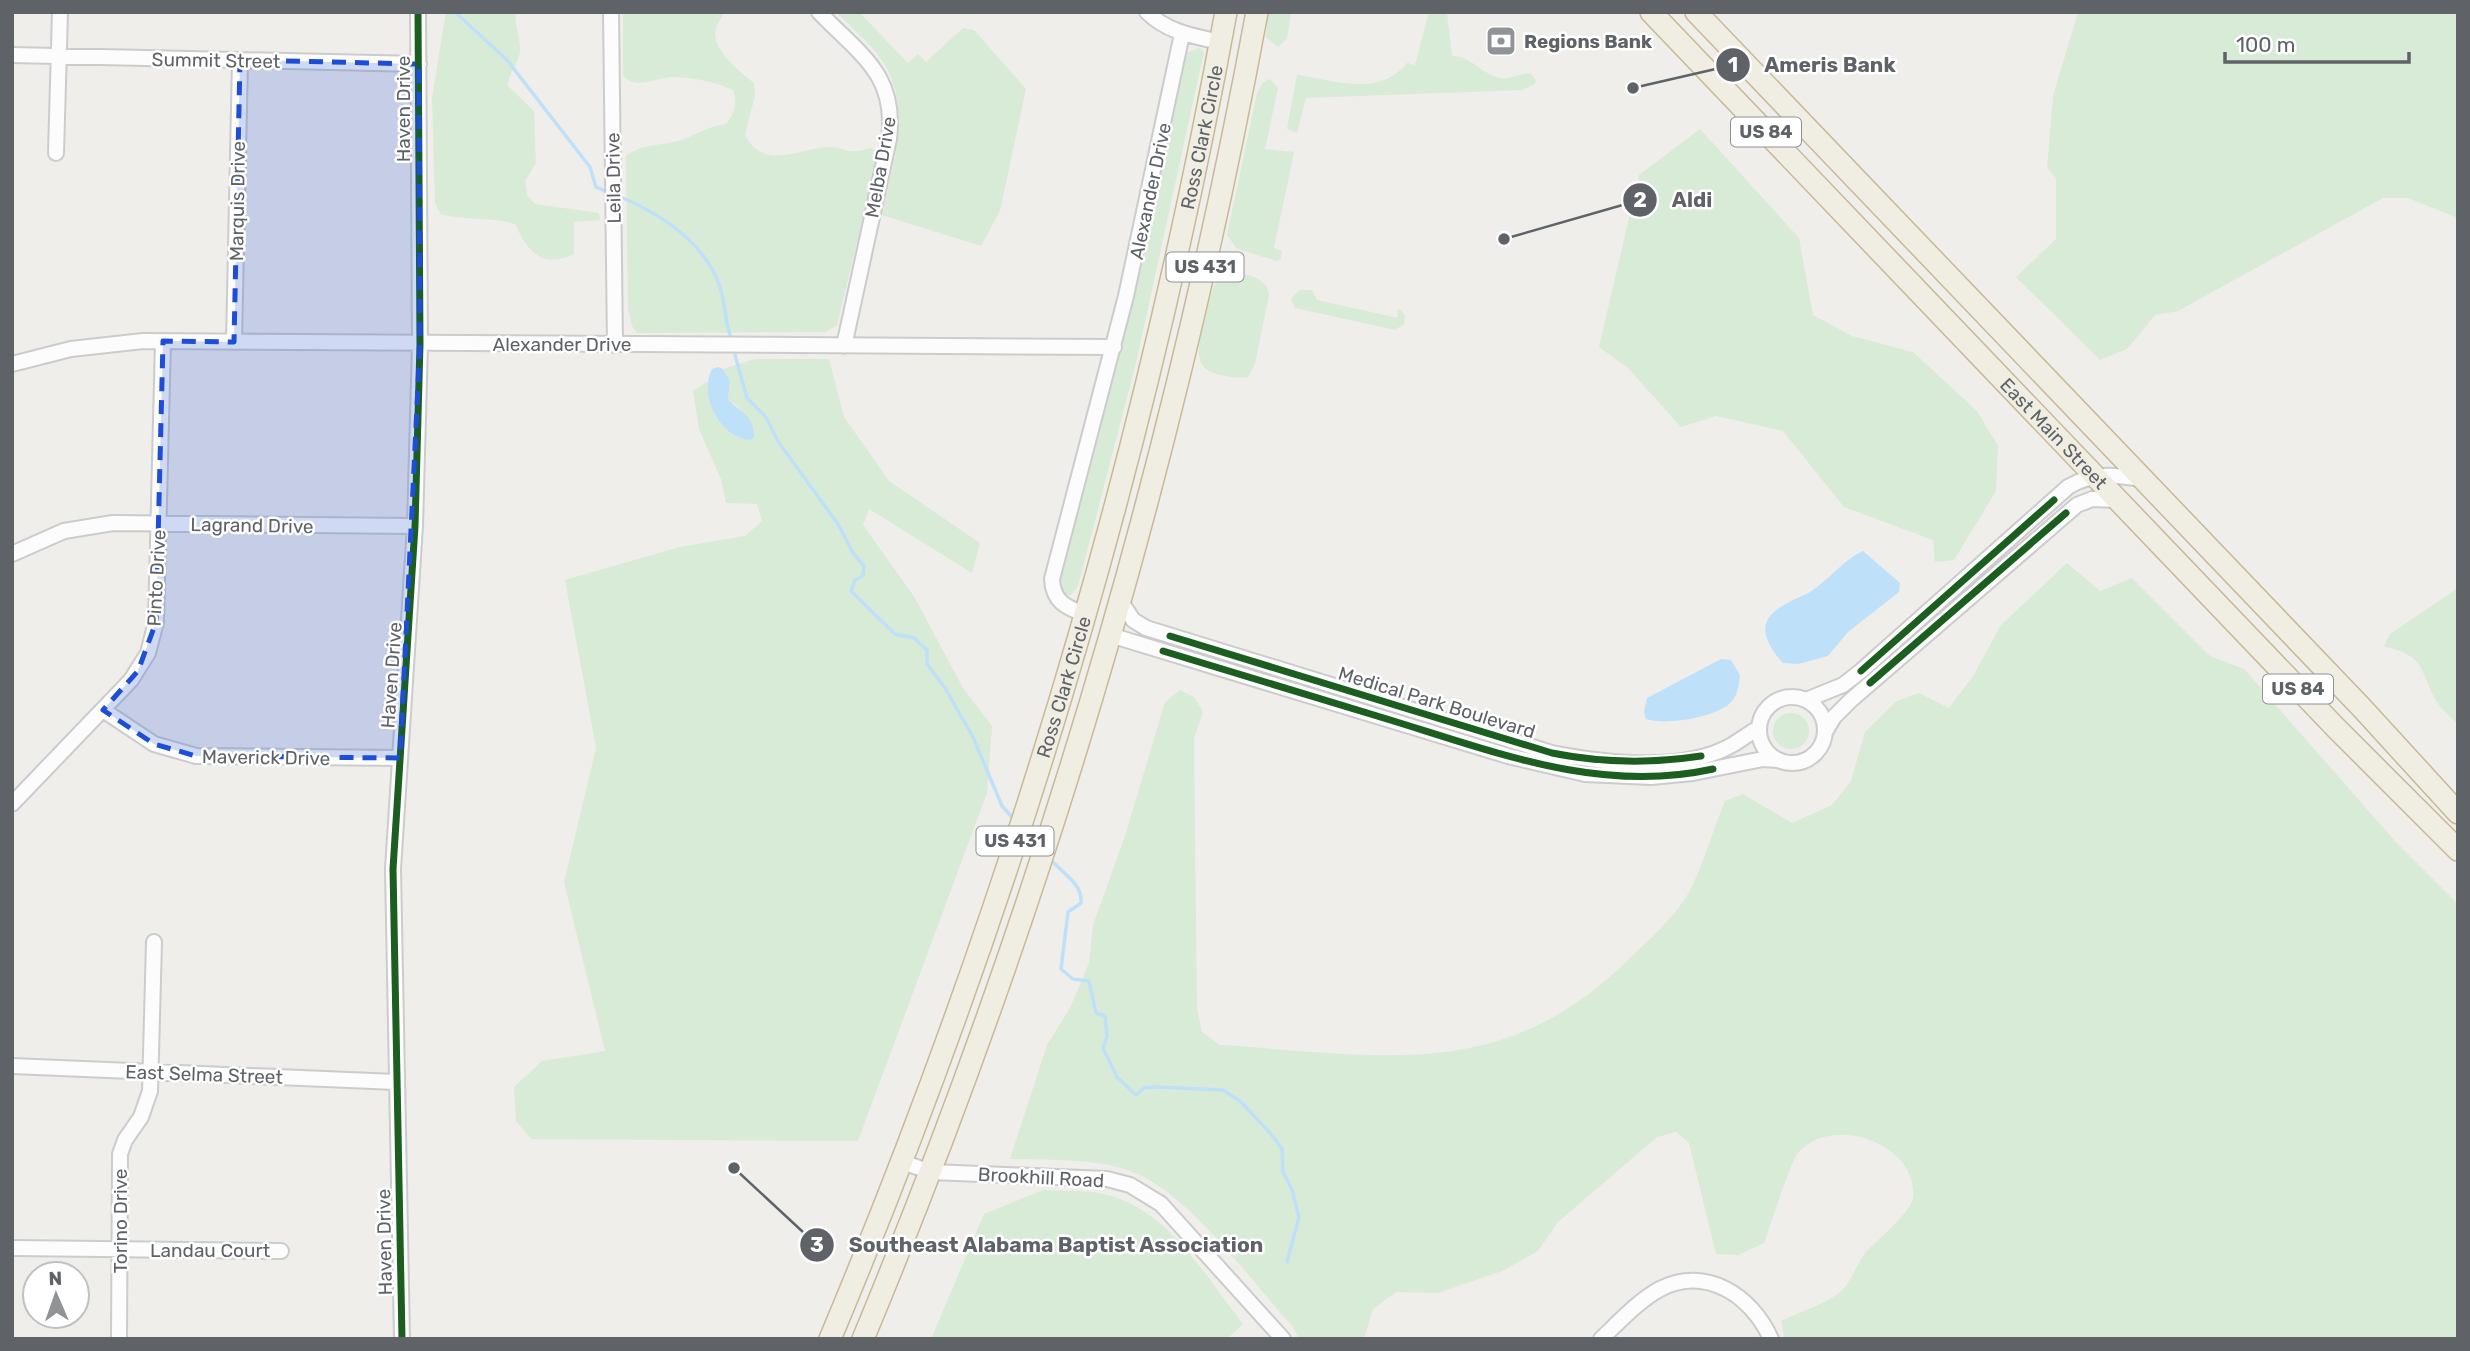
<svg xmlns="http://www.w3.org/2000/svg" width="2470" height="1351" viewBox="0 0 2470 1351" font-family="Rubik,sans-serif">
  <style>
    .green { fill: #d8ebd6 }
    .water { fill: #bfe0f9 }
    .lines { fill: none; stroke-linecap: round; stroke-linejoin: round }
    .stream { stroke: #bfe0f9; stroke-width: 3.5 }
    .minor-casing { stroke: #cbcccc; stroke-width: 18 }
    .highway-casing { stroke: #c8b996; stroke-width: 24 }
    .minor { stroke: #fdfcfc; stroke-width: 14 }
    .highway { stroke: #f0ede3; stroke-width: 21 }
    .cycleway-casing { stroke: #fff; stroke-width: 11 }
    .cycleway { stroke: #1b5e20; stroke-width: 7 }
    .marked { fill: #1d4ed8; fill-opacity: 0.2; stroke: #1d4ed8; stroke-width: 5; stroke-dasharray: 14 9; stroke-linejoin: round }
    .labels { text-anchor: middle; stroke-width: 5; stroke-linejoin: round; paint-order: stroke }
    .shield { fill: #fff; stroke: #8f9295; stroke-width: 2 }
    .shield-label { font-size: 18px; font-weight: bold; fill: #5f6368 }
    .poi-label { font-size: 19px; font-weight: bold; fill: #5f6368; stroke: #fff; text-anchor: start }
    .street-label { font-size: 19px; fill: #5f6368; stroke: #fff }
    .leader { fill: none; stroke: #5f6368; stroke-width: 2.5 }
    .callout-dot { fill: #5f6368; stroke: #fff; stroke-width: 2.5 }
    .mark-label { font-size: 21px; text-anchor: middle; font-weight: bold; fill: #fff }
    .callout-label { font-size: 21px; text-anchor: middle; font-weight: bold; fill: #5f6368; stroke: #fff; stroke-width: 5; stroke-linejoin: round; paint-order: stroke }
  </style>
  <rect width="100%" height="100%" fill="#efeeea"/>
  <!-- green -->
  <path class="green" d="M446,12h70c-2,13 4,23 4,35 1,16 -12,25 -12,39l26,25 2,52 -11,18 2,14 8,9 64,9 1,7 -26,2v32c-32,15 -46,-2 -59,-30 -25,-8 -49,-3 -74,-10l-6,-11 -3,-105z
    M623,12h101c-2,5 -6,11 -8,16 -6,21 24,43 38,55l1,13 -10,38c17,38 55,14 83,13 20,0 17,9 42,1l9,3 -42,174 -11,7 -189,1 -5,-7 -4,-17 -2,-153c16,-13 39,-10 58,-17 18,-7 20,-11 42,-15 9,-11 12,-20 7,-34 -16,-8 -43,-13 -61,-13 -18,1 -34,13 -49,-1z
    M836,12h23l49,51 10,-9 8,8 37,-34 11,2 52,59 -26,122 -19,35 -99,-31c9,-44 28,-98 7,-142 -10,-23 -35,-43 -53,-61z
    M1268,12h23l-4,27 -9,8 -12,-10z
    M1429,12h18l5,44c17,-1 29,17 45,21 11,4 22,-3 33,-4l6,7 -1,4 -13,6 -216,8 -9,35 -10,-4 10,-54c37,5 82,23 110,-12l8,2z
    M2078,12h380v206l-50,-20h-25l-205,113 -23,4 -28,34 -27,11 -84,-83 40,-38v-61l-9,-11 6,-71z
    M1199,48l5,4 -68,311 -58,223 -8,10 -8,-4 -5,-13 128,-526z
    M1270,79l8,9 -13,61 29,3 -20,96 8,3 -1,8 -4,2 -40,-12 -10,-14 30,-142 6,-11z
    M1700,129l99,109 14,77 39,21 61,16 64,59 21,35 -2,45 -42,69 -19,2 -2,-22 -89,-33 -61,-76 -67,-15 -35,11 -53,-59 -29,-21 40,-172z
    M1229,273c17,0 38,4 40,22l-14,69 -7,13c-10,2 -18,0 -28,-2 -32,-7 -20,-34 -14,-58 3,-15 5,-30 15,-42z
    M1299,290h13l5,10 81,18 -1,-8 3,-1 5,7 -1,8 -9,6 -100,-22 -4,-9z
    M755,359h74l15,58 45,64 91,62 -8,30 -103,-64 -6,16 52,73 48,90 29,38 -5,67 -129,348 -327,-2 -15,-18 -2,-34 28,-26 63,-10 -41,-169 32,-134 -31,-168 115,-33 65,-11 17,-15 -5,-17 -31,-1 -5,-24 -22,-50 -6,-38 15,-10c4,28 13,52 43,59l3,-9 -17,-25 -9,-7 2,-18 -7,-12z
    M2067,563l33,28 32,-13 78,78 34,13 150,171 64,64v435h-673l-4,-18c18,-9 42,-16 58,-28 11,-8 17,-28 26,-40 11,-12 47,-41 48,-56 5,-53 -81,-84 -115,-44 -8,10 -28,74 -34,90l-26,12 -22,-1 -27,-111 -13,-11 -19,5 -99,85 -20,29 -36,20 -64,22 -42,-1 -23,17 -9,30h-65l-6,-12c-43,-47 -106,-137 -165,-157 -36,-12 -81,-10 -118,-11l37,-114 23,-37 19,-45 4,-38 32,-89 40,-134 15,-12 14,7 9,15 -9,27 3,269 5,24 18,13c162,10 283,40 411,-88 19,-18 39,-36 54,-58 14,-21 29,-72 40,-98l18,-7 49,29 40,-18 19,-24 14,-49 32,-31 22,-8 30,15 24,-32 28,-51z
    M2458,588v136c-7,-7 -18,-16 -23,-25 -16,-32 -11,-43 -51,-53l6,-12z
    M1773 731a18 18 0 1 1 36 0a18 18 0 1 1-36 0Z
    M1043,1190c20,2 45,-1 65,5 61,16 98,82 135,129l-16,15h-296l53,-125z"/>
  <!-- water -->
  <path class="water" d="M718,367l5,2 7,12 -2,18c12,14 27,16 26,38l-3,3c-30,-1 -53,-44 -39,-71z
    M1863,551l37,32 -1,9 -51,40 -20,24 -30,8 -15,-1c-8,-8 -21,-26 -17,-39 4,-16 31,-25 44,-32 19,-12 33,-32 53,-41z
    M1721,659l10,1 9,15c-1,9 -2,19 -8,26 -12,16 -68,25 -86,18l-2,-7 3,-14z"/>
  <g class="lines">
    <!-- stream -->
    <path class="stream" d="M455,12l52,48 83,107 6,20 7,3
      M623,198c41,18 82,45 97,89 5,16 5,33 10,48
      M735,355l12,43 18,18 14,27 59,81 15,29 11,13 -1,10 -8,4 -4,11 44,43 19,4 13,12v14l18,24 28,49 29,69 9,10
      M1053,862c11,12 30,23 28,41l-13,9 -7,57 12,10 16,2 7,32 9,3 2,21 -4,11 14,29 19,18 8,-7 12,-1 67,3 17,11 31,33 11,15 1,23 9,18 7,27 -12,45"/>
    <!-- minor casing -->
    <g class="minor-casing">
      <path id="minor" d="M611,12l4,333
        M819,12c41,43 78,62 70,127l-45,207
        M1147,12c20,20 46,24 73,30
        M12,55l407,9
        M56,153l4,-141
        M234,342l6,-282
        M12,364l59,-15 72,-8 971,6
        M12,554l52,-23 49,-8 302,3
        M1120,600l13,20 13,8 406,125c52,10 131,20 180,-8 9,-5 17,-12 27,-17
        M1084,614c-19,-7 -31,-13 -32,-35l74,-283 56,-262
        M1110,635l398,121 77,18 66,3 42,-4 70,-14 15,1
        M1759 730a33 33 0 1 1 66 0a33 33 0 1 1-66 0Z
        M1806,700l37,-15 18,-14 207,-184c25,-15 46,-12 74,-8
        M103,710l51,34 42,12 204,2
        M1825,732l9,-15 17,-17 226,-195 15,-6 26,1
        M12,804l119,-124 17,-27 8,-31 7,-281
        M12,1066l384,16
        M902,1162l29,10 176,7 23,6 31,19 122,135
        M12,1248l269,3
        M119,1339l1,-185 5,-14 16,-23 9,-26 4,-149
        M402,1339l-9,-470 22,-343 5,-182 -2,-332
        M1601,1339c18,-17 37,-38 59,-50 46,-24 92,7 111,50"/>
    </g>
    <!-- highway casing -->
    <g class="highway-casing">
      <g id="highway">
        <path id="s1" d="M1651,12l685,716 122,122"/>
        <path d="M1696,12l666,696 96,105"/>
        <path id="s2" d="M830,1339c179,-426 313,-872 396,-1327"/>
        <path d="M863,1339c178,-427 310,-872 394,-1327"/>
      </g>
    </g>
    <!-- minor -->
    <use href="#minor" class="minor"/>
    <!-- highway -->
    <use href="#highway" class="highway"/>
    <!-- cycleway casing -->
    <g class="cycleway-casing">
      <path id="cycleway" d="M1170,636l382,117c50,10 97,11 149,3
        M1163,651c74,23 149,45 224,68 108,33 213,75 326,50
        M1861,671l193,-171
        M1870,683l196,-170
        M402,1339l-9,-470 22,-343 5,-182 -2,-332"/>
    </g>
    <!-- cycleway -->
    <use href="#cycleway" class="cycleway"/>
  </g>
  <!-- marked area -->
  <path class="marked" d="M240,60l179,4 1,280 -20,414 -204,-2 -42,-12 -51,-34 35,-39 18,-49 7,-281 71,1z"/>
  <!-- icons -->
  <defs>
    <g id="bank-square" transform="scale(1.575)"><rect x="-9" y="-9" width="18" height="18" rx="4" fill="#919496" stroke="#fff"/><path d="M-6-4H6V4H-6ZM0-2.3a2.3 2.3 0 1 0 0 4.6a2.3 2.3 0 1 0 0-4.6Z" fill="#fff"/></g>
  </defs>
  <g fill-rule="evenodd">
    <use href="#bank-square" x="1501" y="41"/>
  </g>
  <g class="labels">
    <!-- shield labels -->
    <g class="shield">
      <rect x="1731" y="117.5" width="70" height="29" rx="5"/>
      <rect x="1166.5" y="252.5" width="77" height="29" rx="5"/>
      <rect x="2263" y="674.5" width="70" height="29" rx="5"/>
      <rect x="976.5" y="826.5" width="77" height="29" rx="5"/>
    </g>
    <g class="shield-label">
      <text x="1766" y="138">US 84</text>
      <text x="1205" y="273">US 431</text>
      <text x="2298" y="695">US 84</text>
      <text x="1015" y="847">US 431</text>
    </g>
    <!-- poi labels -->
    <g class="poi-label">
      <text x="1524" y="48">Regions Bank</text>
    </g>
    <!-- street labels -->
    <g class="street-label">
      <text transform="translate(216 60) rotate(1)" y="7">Summit Street</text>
      <text transform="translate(403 109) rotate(-90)" y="7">Haven Drive</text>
      <text dy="7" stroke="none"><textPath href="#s2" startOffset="1260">Ross Clark Circle</textPath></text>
      <text transform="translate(880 167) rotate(-80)" y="7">Melba Drive</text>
      <text transform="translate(613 178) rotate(-91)" y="7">Leila Drive</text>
      <text transform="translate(1150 191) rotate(-78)" y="7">Alexander Drive</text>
      <text transform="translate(237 201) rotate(-89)" y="7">Marquis Drive</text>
      <text x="562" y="351">Alexander Drive</text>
      <text dy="7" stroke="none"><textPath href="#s1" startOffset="583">East Main Street</textPath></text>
      <text transform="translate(252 525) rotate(1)" y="7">Lagrand Drive</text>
      <text transform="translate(156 578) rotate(-87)" y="7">Pinto Drive</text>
      <text transform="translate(391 675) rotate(-86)" y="7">Haven Drive</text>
      <text dy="7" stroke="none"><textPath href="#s2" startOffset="693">Ross Clark Circle</textPath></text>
      <text transform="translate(1437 702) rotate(17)" y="7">Medical Park Boulevard</text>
      <text transform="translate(266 757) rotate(1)" y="7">Maverick Drive</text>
      <text transform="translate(204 1074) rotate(2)" y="7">East Selma Street</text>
      <text transform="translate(1041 1177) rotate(3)" y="7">Brookhill Road</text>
      <text transform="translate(120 1221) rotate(-90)" y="7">Torino Drive</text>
      <text transform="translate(384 1242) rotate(-91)" y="7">Haven Drive</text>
      <text x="210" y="1257">Landau Court</text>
    </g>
  </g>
  <!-- callouts -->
  <path class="leader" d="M1633 88L1733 65M1504 239L1640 200M734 1168L817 1245"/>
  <g class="callout-dot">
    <circle cx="1633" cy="88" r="7"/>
    <circle cx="1504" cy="239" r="7"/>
    <circle cx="734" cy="1168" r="7"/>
    <circle cx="1733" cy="65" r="18"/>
    <circle cx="1640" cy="200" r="18"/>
    <circle cx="817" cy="1245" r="18"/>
  </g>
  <g class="mark-label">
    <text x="1733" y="72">1</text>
    <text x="1640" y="207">2</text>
    <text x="817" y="1252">3</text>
  </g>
  <g class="callout-label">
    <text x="1830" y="72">Ameris Bank</text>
    <text x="1692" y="207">Aldi</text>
    <text x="1056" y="1252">Southeast Alabama Baptist Association</text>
  </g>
  <!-- border -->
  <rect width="2470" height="1351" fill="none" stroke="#5f6368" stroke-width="28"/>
  <!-- north arrow -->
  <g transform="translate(56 1295) rotate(358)"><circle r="33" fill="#ffffff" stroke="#bfc1c3" stroke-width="2"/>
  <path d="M0-5L12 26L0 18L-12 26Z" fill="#919496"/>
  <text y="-10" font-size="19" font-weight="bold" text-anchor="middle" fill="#5f6368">N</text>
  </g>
  <!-- scale -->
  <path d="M2225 52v10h184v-10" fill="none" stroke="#5f6368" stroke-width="3.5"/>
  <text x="2236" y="52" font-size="21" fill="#5f6368" stroke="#ffffff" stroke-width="5" paint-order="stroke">100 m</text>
</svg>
